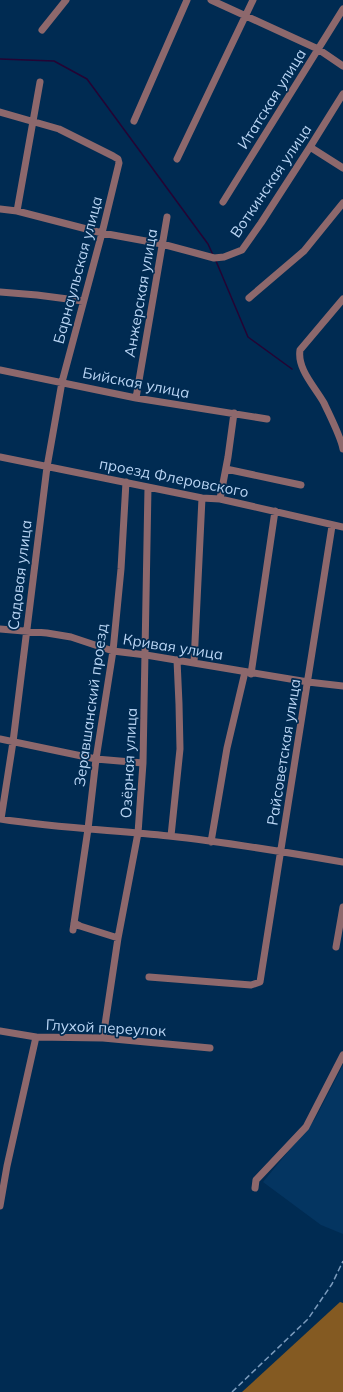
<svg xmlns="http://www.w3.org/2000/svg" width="343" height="1392" viewBox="0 0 343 1392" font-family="Mulish,sans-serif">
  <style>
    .built { fill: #043561 }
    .forest { fill: #845a22 }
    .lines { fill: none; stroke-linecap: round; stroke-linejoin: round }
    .stream { stroke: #240434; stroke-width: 1.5 }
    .minor { stroke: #8d686c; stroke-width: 7 }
    .rail { stroke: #7b9cbe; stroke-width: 1.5; stroke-dasharray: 6 3; stroke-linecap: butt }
    .labels { text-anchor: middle; stroke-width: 3.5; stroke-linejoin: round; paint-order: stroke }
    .street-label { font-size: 15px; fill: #b9d5f4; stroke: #002b52 }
  </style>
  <rect width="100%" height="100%" fill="#002b52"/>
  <!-- built -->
  <path class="built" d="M343,1065v169l-22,-9 -58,-43 52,-63z"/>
  <!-- forest -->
  <path class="forest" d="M340,1302l3,1v89h-101z"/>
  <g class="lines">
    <!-- stream -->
    <path class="stream" d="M0,59l54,2 33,18 121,165 5,11
      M216,261l32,76 44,32"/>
    <!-- minor -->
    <path class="minor" d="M211,0l107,49 25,17
      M42,30l24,-30
      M0,112l59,17 54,27 5,3 1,4 -17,70 -40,149 -15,85 -34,275 -12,77
      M134,121l53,-121
      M310,147l33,21
      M177,159l76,-159
      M223,202l120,-193
      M0,209l17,2 85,22 60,11 52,14 10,-1 18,-7 19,-27 49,-76 33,-53
      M17,211l23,-129
      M0,292l37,3 46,6
      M249,298l55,-47 39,-48
      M343,299l-43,51c-3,19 15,37 24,53 5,11 17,34 19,46
      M0,370l136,28 131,21
      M136,398l31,-181
      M0,457l202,41 18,1 123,28
      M226,469l75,16
      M220,499l8,-42 6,-44
      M0,629l47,4 24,4 42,14 33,4 162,27 35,4
      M194,663l8,-165
      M251,674l24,-163
      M0,739l96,20 47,4
      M0,819c56,9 113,11 169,17 58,6 116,16 174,26
      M171,836l9,-87 -1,-45 -2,-44
      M211,842l16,-94 18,-76
      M74,923l6,3 38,12
      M73,930l15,-101 8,-70 17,-108 8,-82 5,-87
      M336,947l7,-40
      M149,977l102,8 9,-3 72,-456
      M0,1031l36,6 67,1 107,10
      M103,1038l15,-100 20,-105 5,-70 5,-276
      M255,1188l1,-8 50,-53 37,-72
      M0,1206l7,-40 29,-129"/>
    <!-- rail -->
    <path class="rail" d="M232,1392l76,-73 24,-35 11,-23"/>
  </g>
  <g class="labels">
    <!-- street labels -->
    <g class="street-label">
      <text transform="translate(272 99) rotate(-58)" y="5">Итатская улица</text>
      <text transform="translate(271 181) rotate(-56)" y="5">Воткинская улица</text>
      <text transform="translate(78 270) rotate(-75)" y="5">Барнаульская улица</text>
      <text transform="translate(141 293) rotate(-80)" y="5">Анжерская улица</text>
      <text transform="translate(136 383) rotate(11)" y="5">Бийская улица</text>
      <text transform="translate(174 478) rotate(11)" y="5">проезд Флеровского</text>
      <text transform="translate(20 575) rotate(-83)" y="5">Садовая улица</text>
      <text transform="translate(173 647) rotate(9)" y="5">Кривая улица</text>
      <text transform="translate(91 705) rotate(-82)" y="5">Зеравшанский проезд</text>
      <text transform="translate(284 752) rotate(-81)" y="5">Райсоветская улица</text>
      <text transform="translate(129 763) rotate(-87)" y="5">Озёрная улица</text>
      <text transform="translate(106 1028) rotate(3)" y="5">Глухой переулок</text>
    </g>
  </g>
</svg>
